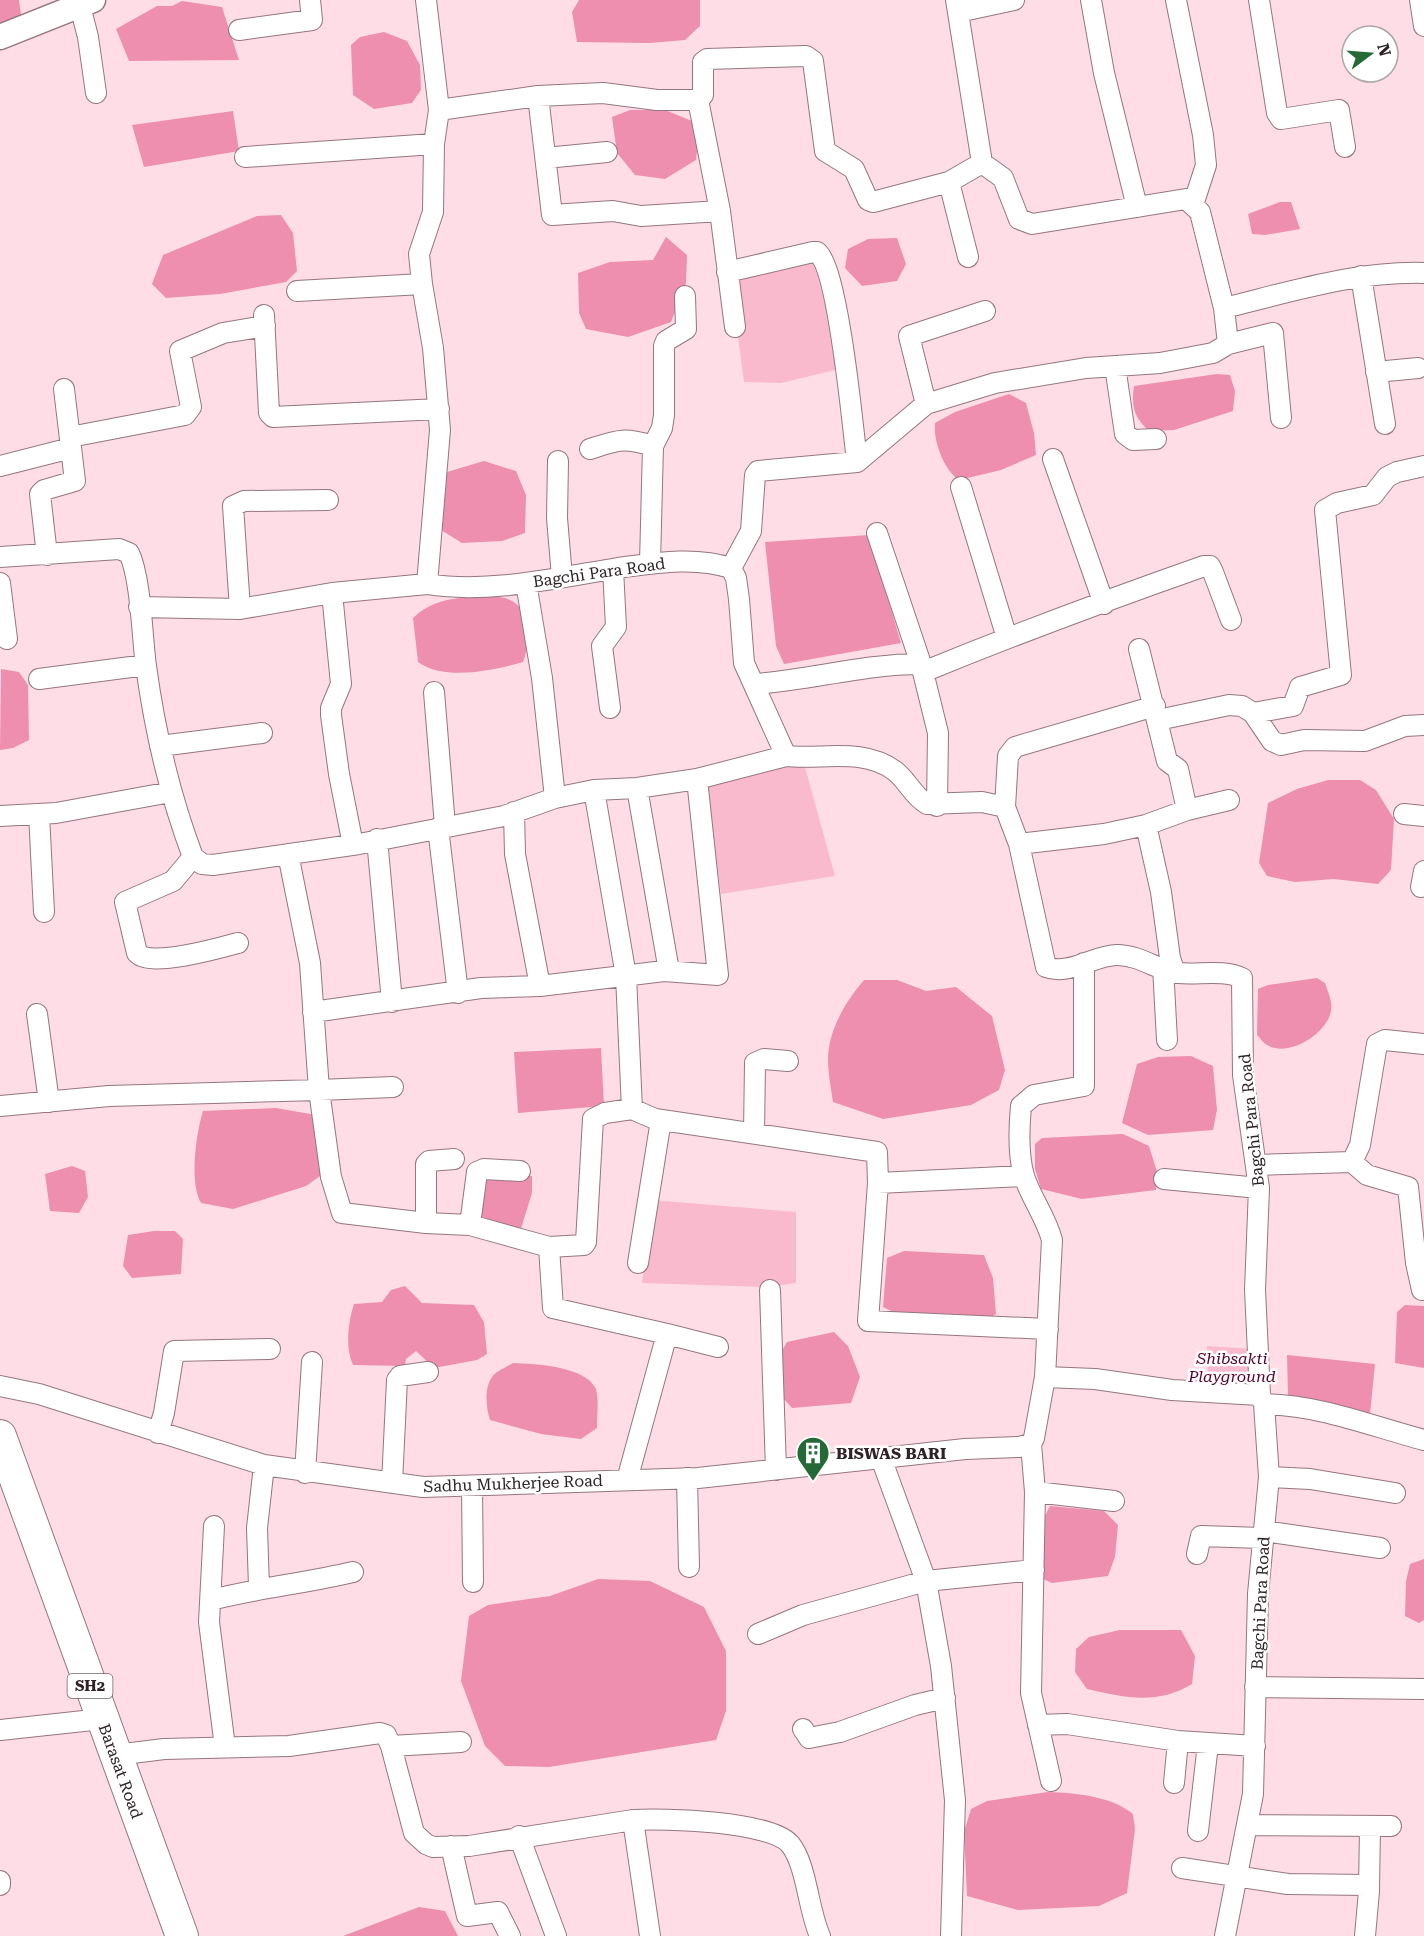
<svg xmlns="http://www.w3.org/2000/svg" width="1424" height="1936" viewBox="0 0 1424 1936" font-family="'Roboto Serif',serif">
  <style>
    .green { fill: #f9bace }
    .water { fill: #ee8faf }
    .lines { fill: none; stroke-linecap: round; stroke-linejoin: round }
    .minor-casing { stroke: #94767f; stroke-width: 22 }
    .tertiary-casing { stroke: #94767f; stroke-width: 27 }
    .primary-casing { stroke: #94767f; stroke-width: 34 }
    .minor { stroke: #fff; stroke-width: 20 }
    .tertiary { stroke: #fff; stroke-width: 24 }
    .primary { stroke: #fff; stroke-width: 32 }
    .labels { text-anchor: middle; stroke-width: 5; stroke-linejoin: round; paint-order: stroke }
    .shield { fill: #fff; stroke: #6d6467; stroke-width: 1.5 }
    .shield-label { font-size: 15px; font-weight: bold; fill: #2e2226 }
    .street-label { font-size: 16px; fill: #2e2226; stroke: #fff }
    .park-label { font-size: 16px; font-style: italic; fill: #58012d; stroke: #fff }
    .poi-label { font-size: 16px; font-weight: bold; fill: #2e2226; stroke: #fff; text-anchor: start }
  </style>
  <rect width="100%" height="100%" fill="#ffdde6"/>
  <!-- green -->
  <path class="green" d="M829,254l12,76 -6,40 -54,13 -37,-1 -15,-113z
    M791,757l14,10 30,109 -114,18 -14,-106z
    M652,1200l144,12v71l-29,4 -125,-4z
    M1207,1346l48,3v41l-47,-4z"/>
  <!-- water -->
  <path class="water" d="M0,0h19l3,22 -22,11z
    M579,0h121v26l-15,14 -35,3 -73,-1 -5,-30z
    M182,1l40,6 17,53 -110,1 -13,-32 41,-23h15z
    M384,32l23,9 13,24 1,25 -9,13 -38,6 -21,-14 -2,-50 9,-8z
    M630,110h35l27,11 6,21 -2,18 -31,19 -30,-4 -18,-22 -5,-36z
    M233,111l6,40 -95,16 -12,-42z
    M1280,202h11l9,27 -35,6 -13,-1 -4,-20z
    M281,215l12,18 4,38 -11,11 -66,12 -54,4 -14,-14 11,-29 94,-39z
    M666,237l21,18 -1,28 -15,39 -43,15 -42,-8 -7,-16 -1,-40 32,-11 43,-2z
    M897,238l9,26 -9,17 -35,5 -17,-18 3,-19 20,-10z
    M1217,374l13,1 5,16 -2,20 -59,19 -25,1c-15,-13 -18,-25 -15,-45z
    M1009,394l17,9 8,30 2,22 -35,15 -42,10c-15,-10 -26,-39 -24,-57l20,-11z
    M484,461l32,10 10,24 -1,38 -23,8 -40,2 -21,-13 6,-58z
    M869,535l32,108 -117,21 -8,-18 -11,-104z
    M469,597c13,0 31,-3 43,4 21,11 18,43 11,61 -30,9 -79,19 -105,0l-5,-44c17,-16 34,-19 56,-21z
    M1,669l18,3 9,13 1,55 -16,8 -13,2z
    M1328,780h32l16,10 18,29 -3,51 -13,14 -44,-5 -39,3 -28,-6 -8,-13 9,-60 29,-14z
    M1317,978l8,5c3,9 8,20 6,28 -4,23 -43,47 -64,34 -4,-2 -7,-7 -10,-10l1,-46 10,-4z
    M864,980h33l29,11 30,-4 36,29 13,54 -6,20 -28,15 -88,14 -50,-17c-2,-14 -5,-29 -5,-42 0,-30 18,-59 36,-80z
    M601,1048l3,58 -86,7 -4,-61z
    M1191,1056l22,10 4,44 -4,20 -65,5 -26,-12 15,-59 21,-7z
    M276,1108l40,7 14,54 -24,17 -73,23 -32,-6c-12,-20 -5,-69 2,-92z
    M1123,1134l26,12 9,29 -2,15 -74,9 -41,-10 -6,-20v-25l7,-6z
    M72,1166l13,5 3,26 -9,16 -29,-2 -5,-37z
    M483,1173l49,3v17l-13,42 -39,-11 -2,-16z
    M154,1231h21l8,8 -2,35 -49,4 -9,-12 5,-31z
    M904,1251l80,4 9,23 3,36 -16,10 -74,-6 -23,-11 4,-49z
    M405,1286l17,17 52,2 10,17 3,32 -10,6 -43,8 -18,-17 -10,8 -1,7 -52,-1c-8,-17 -5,-43 1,-61l28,-2 9,-12z
    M1405,1305l19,1v62l-29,-5 2,-51z
    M834,1332l14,14 12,31 -9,26 -59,5 -10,-11 -3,-41 8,-14z
    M1287,1355l88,9 -5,50 -82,-18z
    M513,1363c22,1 73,3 83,26 3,10 1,28 1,39l-16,11 -40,-5 -51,-14c-4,-12 -6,-32 2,-43 4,-6 15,-10 21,-14z
    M1050,1506l54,5 14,14 -3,32 -7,19 -56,7 -9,-4c-7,-23 -5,-52 7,-73z
    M1424,1559v61l-5,3 -14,-7 1,-35 4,-17z
    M598,1579l52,2 54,26 22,44v60l-10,29 -167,27 -44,-1 -20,-20 -24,-65 8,-65 19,-11 62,-9z
    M1120,1630h61l14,26 -3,28c-35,21 -66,14 -105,5l-12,-17 1,-23 13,-12z
    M1048,1792c28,1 63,4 85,22l2,15 -8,64 -28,13 -81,4 -51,-14 -3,-64 7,-23 16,-8z
    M419,1907l26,4 13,25h-115z"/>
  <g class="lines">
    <!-- minor casing -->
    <g class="minor-casing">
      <path id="minor" d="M956,0l26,163 21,15 16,41 13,5 154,-25 14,13 24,96c66,-16 131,-37 200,-35
        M1091,0l13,73 33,134
        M1176,0l27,135 3,30 -13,40
        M1259,0l18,113 4,6 58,-9 6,37
        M1420,0l4,26
        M80,6l8,31 8,56
        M958,12l56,-12
        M239,30l73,-10 -2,-20
        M538,96l14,119 61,-4 28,5 79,-5
        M698,100l22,111 15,116
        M439,110l99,-14 65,-3 54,7h41l5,-5v-33l4,-3 99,-3 7,5 12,90 29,18 14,31 5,2 76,-20 33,-19
        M245,157l189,-13
        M546,158l61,-6
        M949,182l19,75
        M727,272l86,-20h4c21,16 36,175 40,210
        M1361,276l24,148
        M297,291l125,-7
        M264,315l5,98 4,4 166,-8
        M1228,344l45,-11 8,85
        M1115,366l10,68 8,6 23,-1
        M1376,372l42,-4
        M926,404l-17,-68 76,-25
        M70,437l115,-22 6,-8 -11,-56 43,-18 42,-7
        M590,449c28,-9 33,-12 63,-3
        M1053,459l51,145
        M558,461l-1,57 5,59
        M0,466l71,-18
        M961,487l46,151
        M877,533l44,131 17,69 -1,73
        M47,555l-7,-61 4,-4 31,-9 -11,-92
        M0,557l119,-8 10,4c12,25 13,84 17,113 9,66 24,130 47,191l9,7 11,1 146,-21 145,-28 51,-18 39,-8 43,-2 60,-9 89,-23
        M650,563l3,-117 9,-18 2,-13v-69l2,-5 20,-12 -1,-33
        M731,568l20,-37 4,-56 3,-4 99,-9 69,-58 69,-21 91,-15 74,-5 53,-10 15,-9 -4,-36
        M0,583l7,56
        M526,583l16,95 13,120
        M427,584c62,10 129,-6 191,-16 37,-5 76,-12 113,0l5,10 3,21 5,64 42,93c35,4 77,-9 109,15 12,9 18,25 32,33l55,-2 23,5 14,37 27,123c23,9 48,-12 71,-12 24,0 43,17 62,18 19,2 45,-4 63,5l1,97 16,113 -4,102 5,105 4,9 5,73 -11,117 -5,200 -28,142
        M332,593l9,91 -10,24v7l8,59 14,71
        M139,607l101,2 92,-16 95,-9 13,-154 -7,-82 -11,-64 -3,-30 14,-42 1,-68 5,-34 -13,-110
        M240,609l-7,-103 11,-5 84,-1
        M1139,649l28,112 11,8 9,41
        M923,672c93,-38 187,-73 281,-106h6l3,6 18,48
        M39,679l107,-14
        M755,684c56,-4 109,-20 166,-20
        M434,692l11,134
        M610,708l-8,-62 14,-19 -3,-58
        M1253,713l40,-7 7,-19 41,-12 -16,-165 12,-7 36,-8 14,-18 10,-5 27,-6
        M1158,720l71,-15 13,1 11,7 19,28 9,4 23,-5 61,1 40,-15 19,-1
        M160,746l102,-13
        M637,788l32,183
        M594,790l32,186 6,133 23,10 222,33 1,31 -10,138 180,8
        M1005,807l3,-51 7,-9 140,-41
        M514,812l1,42 25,132
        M39,814l5,98
        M1404,814l20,2
        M0,816l56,-3 115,-21
        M1146,825l15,67 9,66 5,15
        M438,828l20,165
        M377,839l15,163
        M1019,844l85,-10 42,-9 41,-15 42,-10
        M288,854l22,109 9,127 74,-3
        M193,857l-20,24 -48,21 12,51c12,15 83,-5 101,-10
        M1421,887l3,-16
        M1163,967l4,73
        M313,1012l168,-24 59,-2 124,-15 54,4 -21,-196
        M37,1014l12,88
        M0,1106l109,-10 210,-6 12,87 11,36 84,10 44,2 79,22 4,61 114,26 -40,146
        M754,1133l1,-70 9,-4 24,2
        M1352,1162l15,13 41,12 8,76 6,27
        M1257,1165l95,-3 8,-17 17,-101 8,-4 39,4
        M1164,1179l95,9
        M878,1183l146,-7
        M426,1223v-59l3,-3 25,-2
        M470,1225l7,-53 7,-3 36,2
        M549,1247l35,-2 2,-3 7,-123 12,-6 27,-4
        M638,1263l23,-143
        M770,1290l6,180
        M667,1334l51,13
        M1045,1377l7,-137c-6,-23 -21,-42 -28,-64 -6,-21 -5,-49 -3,-70l13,-11 50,-9v-123
        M0,1386l39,8 225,71 159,22 275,-9 267,-29 54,-2 12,-3 3,-6 11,-61 50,2 77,11 88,5
        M1264,1404c56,1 107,22 160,36
        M158,1433l6,-20 10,-62 96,-2
        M1031,1444l4,48 -4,201 20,88
        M881,1458l45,123 15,85 14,134 -4,136
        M305,1473l7,-111
        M1269,1477l41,2 85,14
        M687,1478l2,89
        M392,1483l5,-103 3,-4 28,-4
        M472,1486l1,96
        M1035,1492l79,9
        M214,1526l-5,96 16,125
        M1264,1531l116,17
        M1197,1554l4,-18 61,2
        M259,1587l-2,-59 7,-63
        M211,1600c47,-12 95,-17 142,-28
        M758,1634l45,-19 123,-34 108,-11
        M1255,1687l169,2
        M1038,1725l29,-1 111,17 77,5
        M803,1729l6,9 31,-6 75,-27 30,-7
        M0,1730l102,-11
        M391,1746l70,-4
        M116,1755l48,-6 125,-3 91,-13 6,2 5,11 23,87 12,11 7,3 36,-1 164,-26c31,-2 137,1 157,24 17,21 18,66 30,92
        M1174,1783l4,-42
        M633,1820l17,116
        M1248,1825l143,1
        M1198,1831l10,-87
        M519,1836l37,100
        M451,1846l16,70 31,-4 12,24
        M1182,1868l106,16 81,1
        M0,1881v4
        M1365,1936l4,-45 1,-65"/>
    </g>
    <!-- tertiary casing -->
    <g class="tertiary-casing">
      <path id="tertiary" d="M0,37l93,-37"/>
    </g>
    <!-- primary casing -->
    <g class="primary-casing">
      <path id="primary" d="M0,1436l182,500"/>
    </g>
    <!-- minor -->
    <use href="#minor" class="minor"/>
    <!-- tertiary -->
    <use href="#tertiary" class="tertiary"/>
    <!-- primary -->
    <use href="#primary" class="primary"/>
  </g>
  <!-- icons -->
  <defs>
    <g id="building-pin" transform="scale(1.725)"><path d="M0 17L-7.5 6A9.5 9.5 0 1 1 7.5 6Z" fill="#256a36" stroke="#fff"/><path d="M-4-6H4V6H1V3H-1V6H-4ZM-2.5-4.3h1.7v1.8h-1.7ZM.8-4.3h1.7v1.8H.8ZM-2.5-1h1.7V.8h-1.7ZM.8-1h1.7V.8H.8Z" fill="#fff"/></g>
  </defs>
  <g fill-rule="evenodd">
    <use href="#building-pin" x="813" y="1453"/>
  </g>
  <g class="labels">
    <!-- shield labels -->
    <rect class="shield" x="67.5" y="1674" width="45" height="24" rx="4.5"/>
    <g class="shield-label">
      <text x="90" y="1691">SH2</text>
    </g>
    <!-- street labels -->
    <g class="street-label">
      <text transform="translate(599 572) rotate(-8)" y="6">Bagchi Para Road</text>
      <text transform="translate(1251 1120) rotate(-96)" y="6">Bagchi Para Road</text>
      <text transform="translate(513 1483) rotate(-2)" y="6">Sadhu Mukherjee Road</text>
      <text transform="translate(1260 1603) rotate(-87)" y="6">Bagchi Para Road</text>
      <text transform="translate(121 1771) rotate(70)" y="6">Barasat Road</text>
    </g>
    <!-- park labels -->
    <g class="park-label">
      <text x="1232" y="1364">Shibsakti<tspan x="1232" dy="18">Playground</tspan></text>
    </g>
    <!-- poi labels -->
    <g class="poi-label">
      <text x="836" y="1459">BISWAS BARI</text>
    </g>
  </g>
  <!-- north arrow -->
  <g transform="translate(1370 54) rotate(74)"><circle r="28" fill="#ffffff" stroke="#aba7a8" stroke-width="1.5"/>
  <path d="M0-4.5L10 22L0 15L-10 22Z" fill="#256a36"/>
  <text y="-9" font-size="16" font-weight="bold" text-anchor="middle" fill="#2e2226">N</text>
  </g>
</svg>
